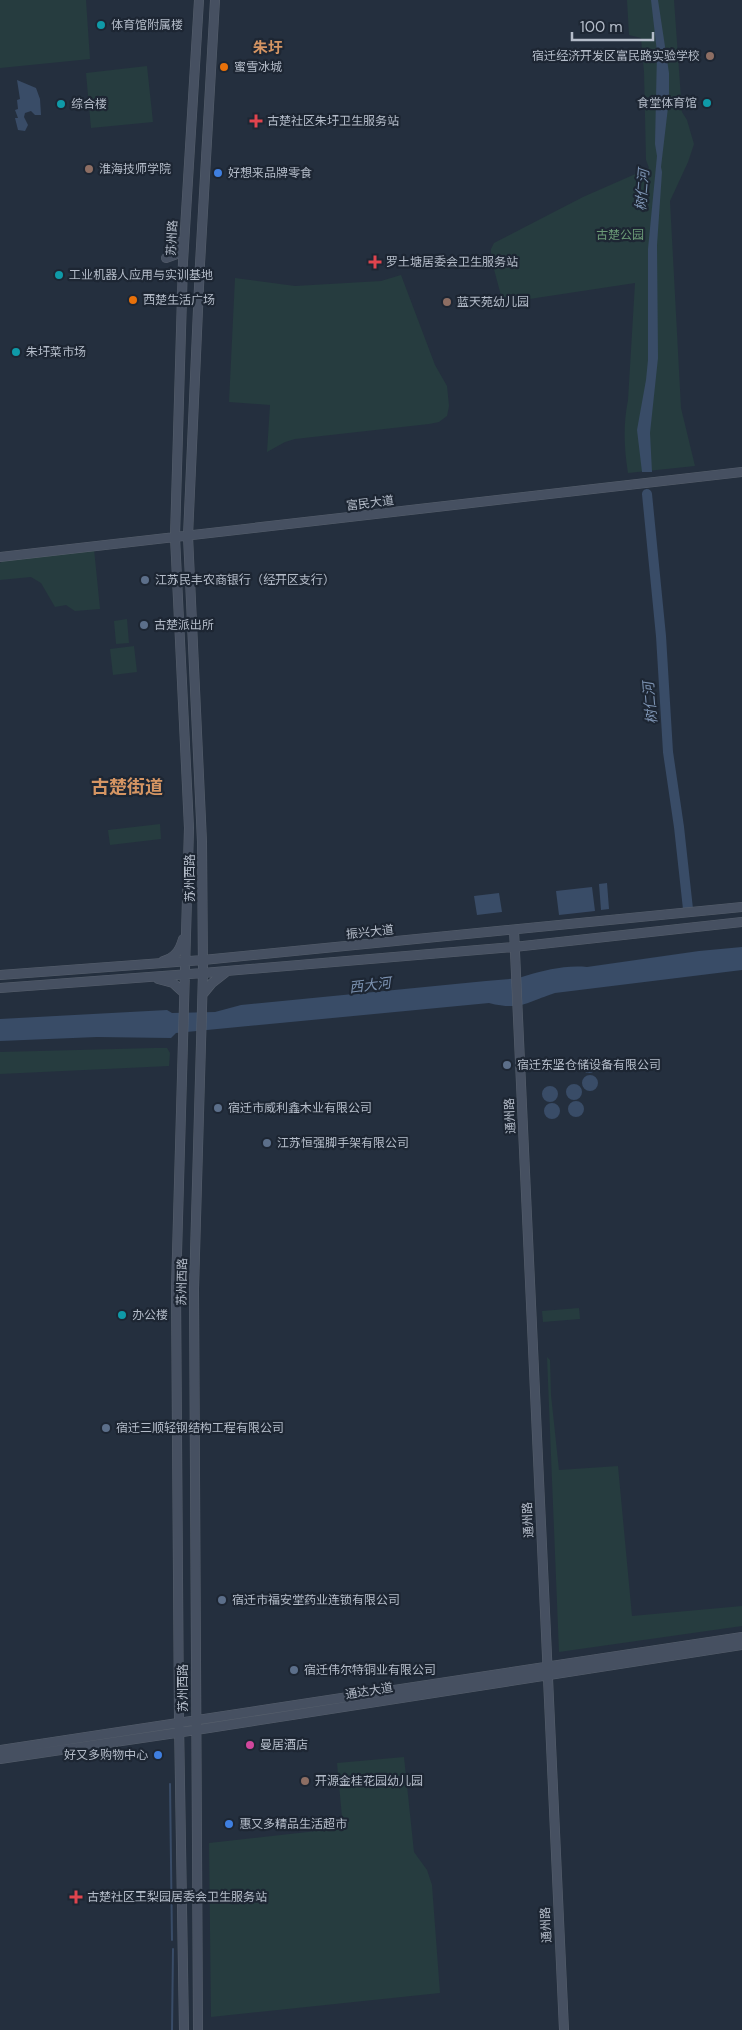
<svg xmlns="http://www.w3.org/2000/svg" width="742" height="2030" viewBox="0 0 742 2030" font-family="'DM Sans','Noto Sans SC',sans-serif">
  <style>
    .green { fill: #263c3f }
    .water { fill: #394c67 }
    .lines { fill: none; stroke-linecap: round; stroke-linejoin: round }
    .stream { stroke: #394c67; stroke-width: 2 }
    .river { stroke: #394c67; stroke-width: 10 }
    .secondary-casing { stroke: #565f6c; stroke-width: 10 }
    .secondary { stroke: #465061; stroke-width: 9 }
    .culture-dot { fill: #0f9aa8; stroke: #1d2633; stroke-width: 2 }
    .education-dot { fill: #8d6e63; stroke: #1d2633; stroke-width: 2 }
    .food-dot { fill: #e8710a; stroke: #1d2633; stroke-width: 2 }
    .health-dot { fill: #e0444e; stroke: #1d2633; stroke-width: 2 }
    .shop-dot { fill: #3f7fe0; stroke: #1d2633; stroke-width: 2 }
    .service-dot { fill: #5c6f8a; stroke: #1d2633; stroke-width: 2 }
    .hotel-dot { fill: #d1479c; stroke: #1d2633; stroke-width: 2 }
    .labels { text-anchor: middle; stroke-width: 4.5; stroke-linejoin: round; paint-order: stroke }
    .poi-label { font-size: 12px; fill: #b4bcc9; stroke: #1d2633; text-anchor: start }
    .park-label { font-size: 12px; fill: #6b9a76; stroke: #1d2633 }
    .street-label { font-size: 12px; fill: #b4bcc9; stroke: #1d2633 }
    .water-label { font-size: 14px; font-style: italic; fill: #7c92b1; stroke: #1d2633 }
    .quarter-label { font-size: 15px; font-weight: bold; fill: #d59563; stroke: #1d2633 }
    .district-label { font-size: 18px; font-weight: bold; fill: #d59563; stroke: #1d2633 }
  </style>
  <rect width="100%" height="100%" fill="#242f3e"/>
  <!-- green -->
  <path class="green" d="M0,0h86l4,59 -90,9z
    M627,0h47l8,112 5,8 7,24 -6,18 -18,39 11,207 14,58 -67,7c-4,-25 -5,-48 0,-73l7,-117 -132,20 -12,-45v-9l3,-6 89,-46 66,-29 -3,-8 -2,-88 -3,-34 -12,-3z
    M147,66l6,56 -62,6 -5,-55z
    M401,275l34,90 12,21 2,20 -2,10 -8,6 -10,2 -134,15 -10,3 -18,10 3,-47 -41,-3 6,-124 60,8 86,-5z
    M94,549l6,60 -25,2 -9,-6 -11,2 -14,-24 -10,-6 -31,3v-17l6,-4z
    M127,619l2,24 -13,1 -2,-23z
    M134,646l3,26 -24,3 -3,-26z
    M160,824l1,15 -51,6 -2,-15z
    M154,1048h13l3,5 -1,13 -169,8v-22z
    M579,1308l1,11 -37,3 -1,-11z
    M547,1357l3,3 1,35 8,75 59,-4 14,150 110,-10v20l-183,26z
    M404,1757l10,95 13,18 5,15 8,108 -229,24 -2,-174 134,-15 -6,-65z"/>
  <!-- water -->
  <path class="water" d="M651,0h7l11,73v26l-8,68 1,5 -5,73 1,113 -8,75 2,39h-10l-5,-42 9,-50 2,-20v-111l9,-93 -2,-12 2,-92z
    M17,80l19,8 4,11 1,16h-6l-4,-4 -6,2 -1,4 4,8 -3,6 -7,-1 -3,-12h3l-3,-8 3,-1 -1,-9 3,-1z
    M607,883l2,26 -8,1 -2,-26z
    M592,887l3,24 -36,4 -3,-24z
    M499,893l3,19 -25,3 -3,-19z
    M742,947v23l-187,23c-28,9 -35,18 -66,10l-313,30 -5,5 -74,-1 -97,4v-22l167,-9 5,3 43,-1 26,-7 245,-24c13,-2 27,-1 39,-5 21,-6 40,-11 62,-9l112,-16z
    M581 1065a8 8 0 1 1 16 0a8 8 0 1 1-16 0Z
    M582 1083a8 8 0 1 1 16 0a8 8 0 1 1-16 0Z
    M566 1092a8 8 0 1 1 16 0a8 8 0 1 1-16 0Z
    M542 1094a8 8 0 1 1 16 0a8 8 0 1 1-16 0Z
    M568 1109a8 8 0 1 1 16 0a8 8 0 1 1-16 0Z
    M544 1111a8 8 0 1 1 16 0a8 8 0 1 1-16 0Z"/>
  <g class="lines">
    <!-- stream -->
    <path class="stream" d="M170,1784l2,156
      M172,2030l1,-81"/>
    <!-- river -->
    <path class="river" d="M647,494l14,142 7,116 11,75 9,82"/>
    <!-- secondary casing -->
    <g class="secondary-casing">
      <path id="secondary" d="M166,258l11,-4 2,-12
        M0,557l742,-85
        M514,930l50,1100
        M163,961c12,-3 17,-11 20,-22
        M0,975l203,-15 539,-53
        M158,979l15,4 11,10
        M0,988l203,-15 311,-26 228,-25
        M203,994l9,-11 14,-11
        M0,1750l742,-113
        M0,1759l196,-29 546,-85
        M184,2030l-5,-308 -3,-433 13,-461 -14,-291 8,-275 16,-262
        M198,2030l-4,-741 9,-316 -1,-131 -14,-306 12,-272 15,-264"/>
    </g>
    <!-- secondary -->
    <use href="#secondary" class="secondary"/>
  </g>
  <!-- markers -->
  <g class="culture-dot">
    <circle cx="101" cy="25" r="5"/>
    <circle cx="707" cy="103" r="5"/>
    <circle cx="61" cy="104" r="5"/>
    <circle cx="59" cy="275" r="5"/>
    <circle cx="16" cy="352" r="5"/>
    <circle cx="122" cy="1315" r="5"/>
  </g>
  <g class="education-dot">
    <circle cx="710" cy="56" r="5"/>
    <circle cx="89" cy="169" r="5"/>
    <circle cx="447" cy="302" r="5"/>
    <circle cx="305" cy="1781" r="5"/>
  </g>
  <g class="food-dot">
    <circle cx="224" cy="67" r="5"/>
    <circle cx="133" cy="300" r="5"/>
  </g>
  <g class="health-dot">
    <path d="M253.5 113.5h5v5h5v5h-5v5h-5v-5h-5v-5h5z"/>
    <path d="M372.5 254.5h5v5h5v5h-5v5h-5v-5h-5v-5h5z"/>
    <path d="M73.5 1889.5h5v5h5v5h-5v5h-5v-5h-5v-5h5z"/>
  </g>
  <g class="shop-dot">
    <circle cx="218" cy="173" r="5"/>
    <circle cx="158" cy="1755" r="5"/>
    <circle cx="229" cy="1824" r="5"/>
  </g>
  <g class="service-dot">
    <circle cx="145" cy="580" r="5"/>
    <circle cx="144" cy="625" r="5"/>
    <circle cx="507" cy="1065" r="5"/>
    <circle cx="218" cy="1108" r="5"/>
    <circle cx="267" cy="1143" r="5"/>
    <circle cx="106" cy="1428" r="5"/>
    <circle cx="222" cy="1600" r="5"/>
    <circle cx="294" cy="1670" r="5"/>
  </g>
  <circle class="hotel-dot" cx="250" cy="1745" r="5"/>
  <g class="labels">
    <!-- poi labels -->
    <g class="poi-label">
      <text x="111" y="29">体育馆附属楼</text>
      <text x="700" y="60" text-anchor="end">宿迁经济开发区富民路实验学校</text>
      <text x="234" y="71">蜜雪冰城</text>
      <text x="697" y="107" text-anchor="end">食堂体育馆</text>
      <text x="71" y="108">综合楼</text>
      <text x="267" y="125">古楚社区朱圩卫生服务站</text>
      <text x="99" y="173">淮海技师学院</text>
      <text x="228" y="177">好想来品牌零食</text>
      <text x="386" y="266">罗土塘居委会卫生服务站</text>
      <text x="69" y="279">工业机器人应用与实训基地</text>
      <text x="143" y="304">西楚生活广场</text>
      <text x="457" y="306">蓝天苑幼儿园</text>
      <text x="26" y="356">朱圩菜市场</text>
      <text x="155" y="584">江苏民丰农商银行（经开区支行）</text>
      <text x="154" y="629">古楚派出所</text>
      <text x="517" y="1069">宿迁东坚仓储设备有限公司</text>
      <text x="228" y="1112">宿迁市威利鑫木业有限公司</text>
      <text x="277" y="1147">江苏恒强脚手架有限公司</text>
      <text x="132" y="1319">办公楼</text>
      <text x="116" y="1432">宿迁三顺轻钢结构工程有限公司</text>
      <text x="232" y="1604">宿迁市福安堂药业连锁有限公司</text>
      <text x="304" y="1674">宿迁伟尔特铜业有限公司</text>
      <text x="260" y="1749">曼居酒店</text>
      <text x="148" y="1759" text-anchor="end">好又多购物中心</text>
      <text x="315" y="1785">开源金桂花园幼儿园</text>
      <text x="239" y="1828">惠又多精品生活超市</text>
      <text x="87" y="1901">古楚社区王梨园居委会卫生服务站</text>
    </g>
    <!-- park labels -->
    <g class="park-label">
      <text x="620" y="239">古楚公园</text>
    </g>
    <!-- street labels -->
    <g class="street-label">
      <text transform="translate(172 238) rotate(-87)" y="4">苏州路</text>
      <text transform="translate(370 503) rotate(-7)" y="4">富民大道</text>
      <text transform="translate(190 878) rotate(-90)" y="4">苏州西路</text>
      <text transform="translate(370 932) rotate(-6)" y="4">振兴大道</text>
      <text transform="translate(510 1116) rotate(-93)" y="4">通州路</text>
      <text transform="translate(182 1282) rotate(-89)" y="4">苏州西路</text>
      <text transform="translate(528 1520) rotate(-93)" y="4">通州路</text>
      <text transform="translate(183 1688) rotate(-90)" y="4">苏州西路</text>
      <text transform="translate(369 1691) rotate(-9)" y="4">通达大道</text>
      <text transform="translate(546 1925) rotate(-93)" y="4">通州路</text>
    </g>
    <!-- water labels -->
    <g class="water-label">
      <text transform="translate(642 190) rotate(-85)" y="5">树仁河</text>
      <text transform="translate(650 703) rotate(-95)" y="5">树仁河</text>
      <text transform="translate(370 985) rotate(-7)" y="5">西大河</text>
    </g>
    <!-- quarter labels -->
    <g class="quarter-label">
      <text x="268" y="53">朱圩</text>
    </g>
    <!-- district labels -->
    <g class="district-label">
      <text x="127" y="793">古楚街道</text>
    </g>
  </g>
  <!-- scale -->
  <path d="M572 32v8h81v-8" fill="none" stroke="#b4bcc9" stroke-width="2.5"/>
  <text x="580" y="32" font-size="15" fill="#b4bcc9" stroke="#1d2633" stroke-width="4" paint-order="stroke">100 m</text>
</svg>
